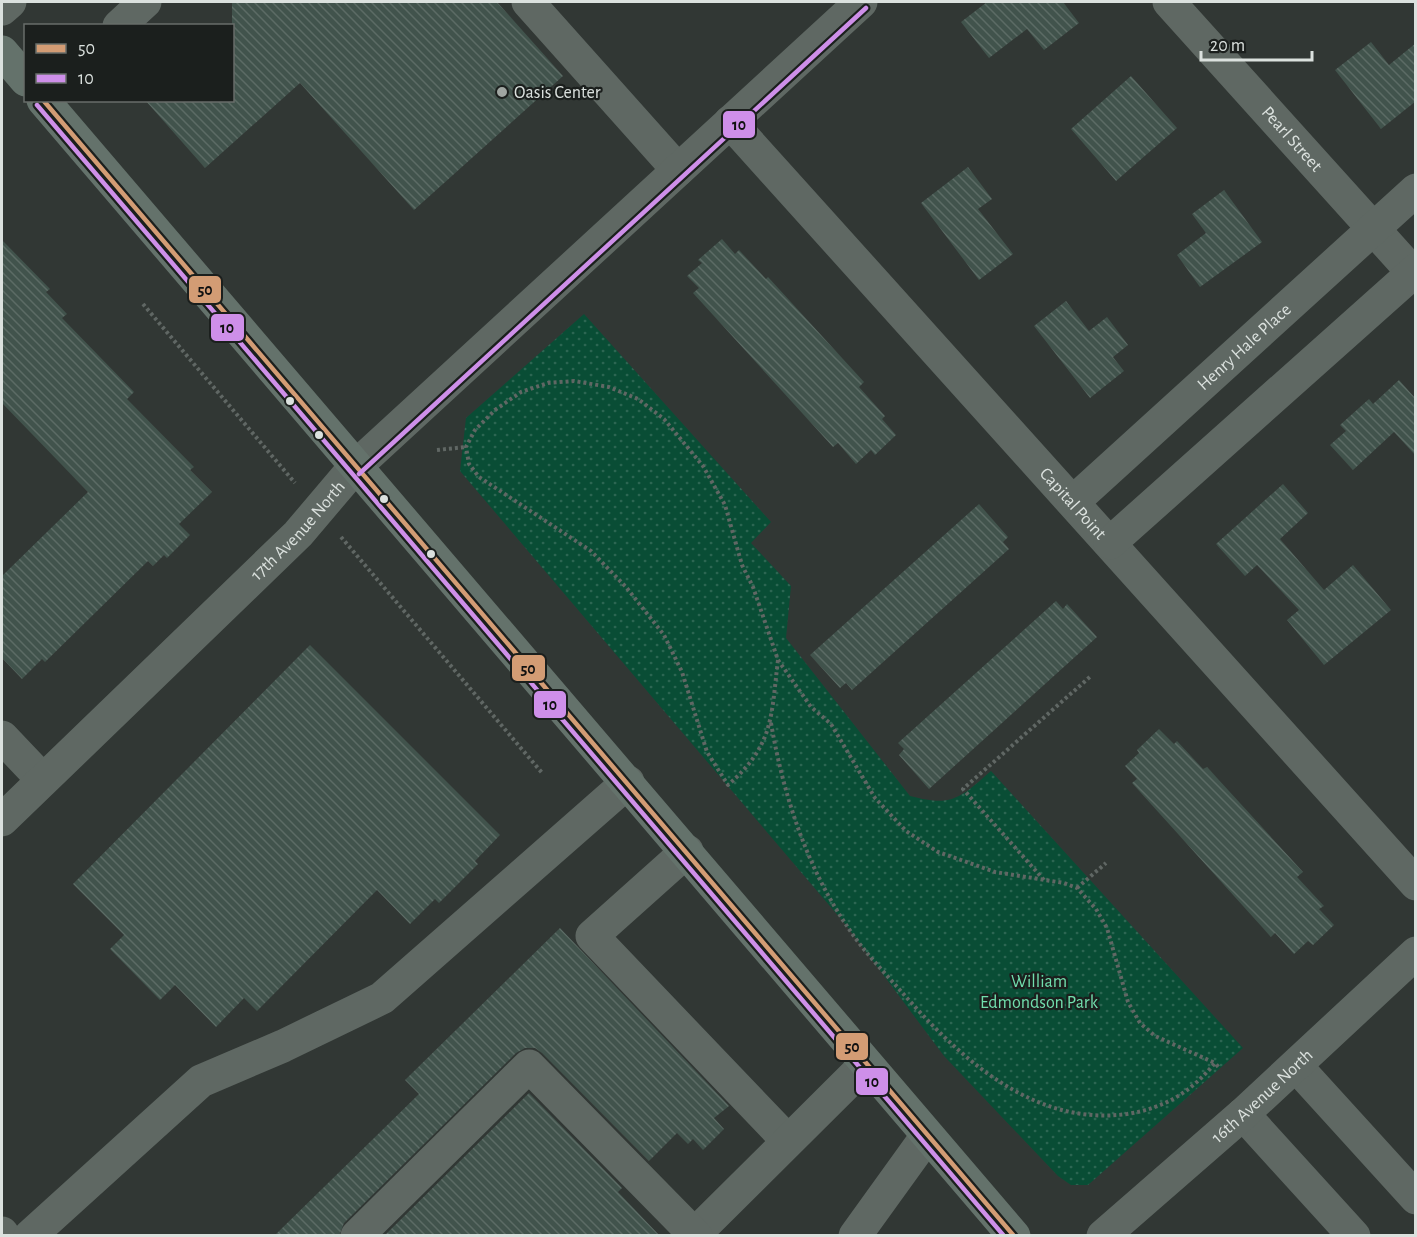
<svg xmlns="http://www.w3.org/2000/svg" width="1417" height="1237" viewBox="0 0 1417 1237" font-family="'Alegreya Sans',sans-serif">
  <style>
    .park { fill: url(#park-dots) }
    .building { fill: url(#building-back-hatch) }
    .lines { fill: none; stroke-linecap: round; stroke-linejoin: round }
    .path { stroke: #606764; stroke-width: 4; stroke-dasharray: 3 3; stroke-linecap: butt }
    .minor { stroke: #5f6863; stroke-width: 33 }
    .major { stroke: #64726b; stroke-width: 33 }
    .bus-1-casing { stroke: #1b1f1d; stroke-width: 9 }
    .bus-2-casing { stroke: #1b1f1d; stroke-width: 9 }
    .bus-1 { stroke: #d39c74; stroke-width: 4.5 }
    .bus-2 { stroke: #ce8fe9; stroke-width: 4.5 }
    .poi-dot { fill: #a0a6a2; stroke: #1b1f1d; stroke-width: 2 }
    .bus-dot { fill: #dbe1de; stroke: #1b1f1d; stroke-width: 2 }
    .labels { text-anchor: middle; stroke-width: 4.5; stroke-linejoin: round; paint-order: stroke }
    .poi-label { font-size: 18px; fill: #dbe1de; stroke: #1b1f1d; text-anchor: start }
    .street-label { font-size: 18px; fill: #dbe1de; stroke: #1b1f1d }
    .park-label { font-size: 18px; fill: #71dead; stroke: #1b1f1d }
    .line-badge { stroke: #1b1f1d; stroke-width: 2 }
    .pale-badge-label { font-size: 16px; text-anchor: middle; font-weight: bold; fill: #111 }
  </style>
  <defs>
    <pattern id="park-dots" width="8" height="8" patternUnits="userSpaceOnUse" patternTransform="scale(1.5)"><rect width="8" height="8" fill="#094d35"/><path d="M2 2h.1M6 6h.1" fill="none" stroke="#2c6652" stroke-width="1.8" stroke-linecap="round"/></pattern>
    <pattern id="building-back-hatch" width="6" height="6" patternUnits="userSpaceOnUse" patternTransform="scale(1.5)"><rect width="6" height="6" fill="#41534c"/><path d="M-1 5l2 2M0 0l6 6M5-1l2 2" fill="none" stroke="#5c6b65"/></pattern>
  </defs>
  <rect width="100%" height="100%" fill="#313734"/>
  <!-- park -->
  <path class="park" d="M584,314l187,208 -20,21 40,43 -5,52 124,158c42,11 49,3 81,-25l252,277 -155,137h-17l-13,-9 -114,-120 -98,-131 -386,-454 6,-53z"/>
  <!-- building -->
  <path class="building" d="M232,2h265l66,74 -149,134 -114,-127 -95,85 -60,-68h87z
    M987,2h76l16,21 -35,27 -17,-21 -38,29 -28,-36z
    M1371,42l18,23 27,-22v58l-35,28 -46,-59z
    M1131,76l46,52 -61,53 -45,-52z
    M968,167l24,32 -14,10 35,45 -34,26 -58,-77z
    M1224,190l38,52 -62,45 -23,-32 29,-22 -14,-19z
    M722,239l13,15 4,-4 27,29 2,-2 96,105 -5,5 26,29 -3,3 14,16 -21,20 -4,-5 -15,14 -18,-21 -5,4 -140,-154 6,-5 -12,-12 15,-13 -4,-3z
    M2,240l48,49 -4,3 21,22 -5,4 72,74 -7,7 67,68 -4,3 22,22 -33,32 11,11 -23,23 -3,-3 -11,11 -5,-5 -103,101 -3,-3 -20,20 -20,-21v-82l86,-84 -86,-89z
    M1066,301l23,30 18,-14 21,28 -15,12 11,14 -34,27 -56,-72z
    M1399,380l17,19v57l-22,-24 -41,38 -23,-25 16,-14 -6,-6 29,-26 4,5z
    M1283,484l25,29 -28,26 44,51 29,-25 38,45 -67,55 -37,-45 12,-10 -42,-45 -12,11 -29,-32z
    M979,504l29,33 -5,5 6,7 -157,141 -6,-7 -6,5 -30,-33z
    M1056,601l7,8 4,-5 30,33 -168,152 -30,-34 5,-6 -6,-6z
    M310,645l190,190 -25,26 3,3 -39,39 -4,-4 -25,25 -33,-34 -120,121 -13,-13 -28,29 -41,-42 -15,15 -50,-51 14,-14 -51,-51z
    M1159,729l15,15 3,-3 26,28 4,-2 96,105 -6,5 27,29 -5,3 15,16 -21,20 -5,-4 -14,13 -19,-21 -4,4 -139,-154 5,-4 -12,-13 14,-13 -2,-3z
    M560,928l169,178 -15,12 10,11 -21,21 -10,-11 -5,5 -11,-11 -28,28 -107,-108 -7,-5h-10l-9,5 -172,170 -5,13h-65l145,-142 -14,-14z
    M529,1093l93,95 -4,4 42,44h-276z"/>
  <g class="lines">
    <!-- path -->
    <path class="path" d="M143,304l152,179
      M437,450l29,-3
      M341,537l202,237
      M778,660c-7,57 -4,85 -50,125l-21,-33 -25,-80 -18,-37 -38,-48 -35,-36 -112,-74 -10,-13 -3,-17 9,-17 20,-20 26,-18 27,-9 26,-2 35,6 29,12 26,20 39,47 22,39 17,60 11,22 25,73 33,47 20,17 44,74 31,33 32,21 57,20 69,11 13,5 19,21 11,19 21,74 12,21 15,13 60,27
      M771,723c12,70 35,143 76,203 14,22 34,43 52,63 58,66 132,138 228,125 38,-6 64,-22 88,-51l5,6
      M1044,880l-81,-91 129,-114
      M1077,888l29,-25"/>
    <!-- minor -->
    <g class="minor">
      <path d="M528,2l150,168"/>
      <path id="s1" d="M1169,2l247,274"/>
      <path d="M2,9l8,-7"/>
      <path d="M119,26l26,-24"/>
      <path id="s2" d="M730,122l686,762"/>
      <path id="s3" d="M1073,502l343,-312"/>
      <path d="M1110,543l306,-273"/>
      <path d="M2,737l40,42"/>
      <path id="s4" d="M2,820l296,-286 56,-66 507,-466"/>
      <path d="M687,851l-95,85 195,204"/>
      <path d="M1296,1066l120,132"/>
      <path d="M1243,1114l111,122"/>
      <path d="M2,1233l2,3"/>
      <path d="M695,1234l171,-170"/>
      <path d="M30,1236l171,-155 82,-35 99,-48 246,-216"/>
      <path d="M357,1236l172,-170 167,170"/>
      <path d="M855,1236l72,-100"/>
      <path id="s5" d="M1103,1236l140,-122 173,-161"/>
    </g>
    <!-- major -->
    <path class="major" d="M2,52l24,28
      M43,100l971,1136"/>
    <!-- bus-1 casing -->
    <g class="bus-1-casing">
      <path id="bus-1" d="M43,100l971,1136"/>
    </g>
    <!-- bus-2 casing -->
    <g class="bus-2-casing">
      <path id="bus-2" d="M37,105l967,1131
        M359,474l507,-466"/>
    </g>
    <!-- bus-1 -->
    <use href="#bus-1" class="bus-1"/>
    <!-- bus-2 -->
    <use href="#bus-2" class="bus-2"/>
  </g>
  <!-- markers -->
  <circle class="poi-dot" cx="502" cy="92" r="6"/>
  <g class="bus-dot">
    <circle cx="290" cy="401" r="5"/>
    <circle cx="319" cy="435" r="5"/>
    <circle cx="384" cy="499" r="5"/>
    <circle cx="431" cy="554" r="5"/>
  </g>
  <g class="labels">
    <!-- poi labels -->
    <g class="poi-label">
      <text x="514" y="98">Oasis Center</text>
    </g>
    <!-- street labels -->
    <g class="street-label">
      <text dy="6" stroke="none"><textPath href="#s1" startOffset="184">Pearl Street</textPath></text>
      <text dy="6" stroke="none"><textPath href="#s3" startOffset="231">Henry Hale Place</textPath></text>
      <text dy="6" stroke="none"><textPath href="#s2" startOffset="513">Capital Point</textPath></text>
      <text dy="6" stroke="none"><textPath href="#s4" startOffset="414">17th Avenue North</textPath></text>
      <text dy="6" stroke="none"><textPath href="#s5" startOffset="212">16th Avenue North</textPath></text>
    </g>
    <!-- park labels -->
    <g class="park-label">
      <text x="1039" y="987">William<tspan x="1039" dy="21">Edmondson Park</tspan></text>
    </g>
  </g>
  <g class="line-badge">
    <rect x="722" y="110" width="34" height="29" rx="6" fill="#ce8fe9"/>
    <rect x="188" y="275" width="34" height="29" rx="6" fill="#d39c74"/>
    <rect x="210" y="313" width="35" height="29" rx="6" fill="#ce8fe9"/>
    <rect x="511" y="654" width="35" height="28" rx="6" fill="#d39c74"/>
    <rect x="533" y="690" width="34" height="29" rx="6" fill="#ce8fe9"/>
    <rect x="835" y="1032" width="34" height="29" rx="6" fill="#d39c74"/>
    <rect x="855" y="1067" width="34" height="29" rx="6" fill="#ce8fe9"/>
  </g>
  <g class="pale-badge-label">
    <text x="739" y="130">10</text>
    <text x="205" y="295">50</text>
    <text x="227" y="333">10</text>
    <text x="528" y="674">50</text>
    <text x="550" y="710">10</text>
    <text x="852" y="1052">50</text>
    <text x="872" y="1087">10</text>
  </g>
  <!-- border -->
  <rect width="1417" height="1237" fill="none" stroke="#dbe1de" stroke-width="6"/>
  <!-- legend -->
  <rect x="24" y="24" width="210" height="78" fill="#1b1f1d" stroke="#686d6a" stroke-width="1.5"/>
  <rect x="36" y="44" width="30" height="9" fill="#d39c74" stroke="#686d6a" stroke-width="1.5"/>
  <text x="78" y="54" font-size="18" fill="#dbe1de">50</text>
  <rect x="36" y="74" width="30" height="9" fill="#ce8fe9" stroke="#686d6a" stroke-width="1.5"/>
  <text x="78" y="84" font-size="18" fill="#dbe1de">10</text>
  <!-- scale -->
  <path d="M1201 51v9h111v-9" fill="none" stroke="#dbe1de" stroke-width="3"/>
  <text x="1210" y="51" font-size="18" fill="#dbe1de" stroke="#1b1f1d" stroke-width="4.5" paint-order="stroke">20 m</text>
</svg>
